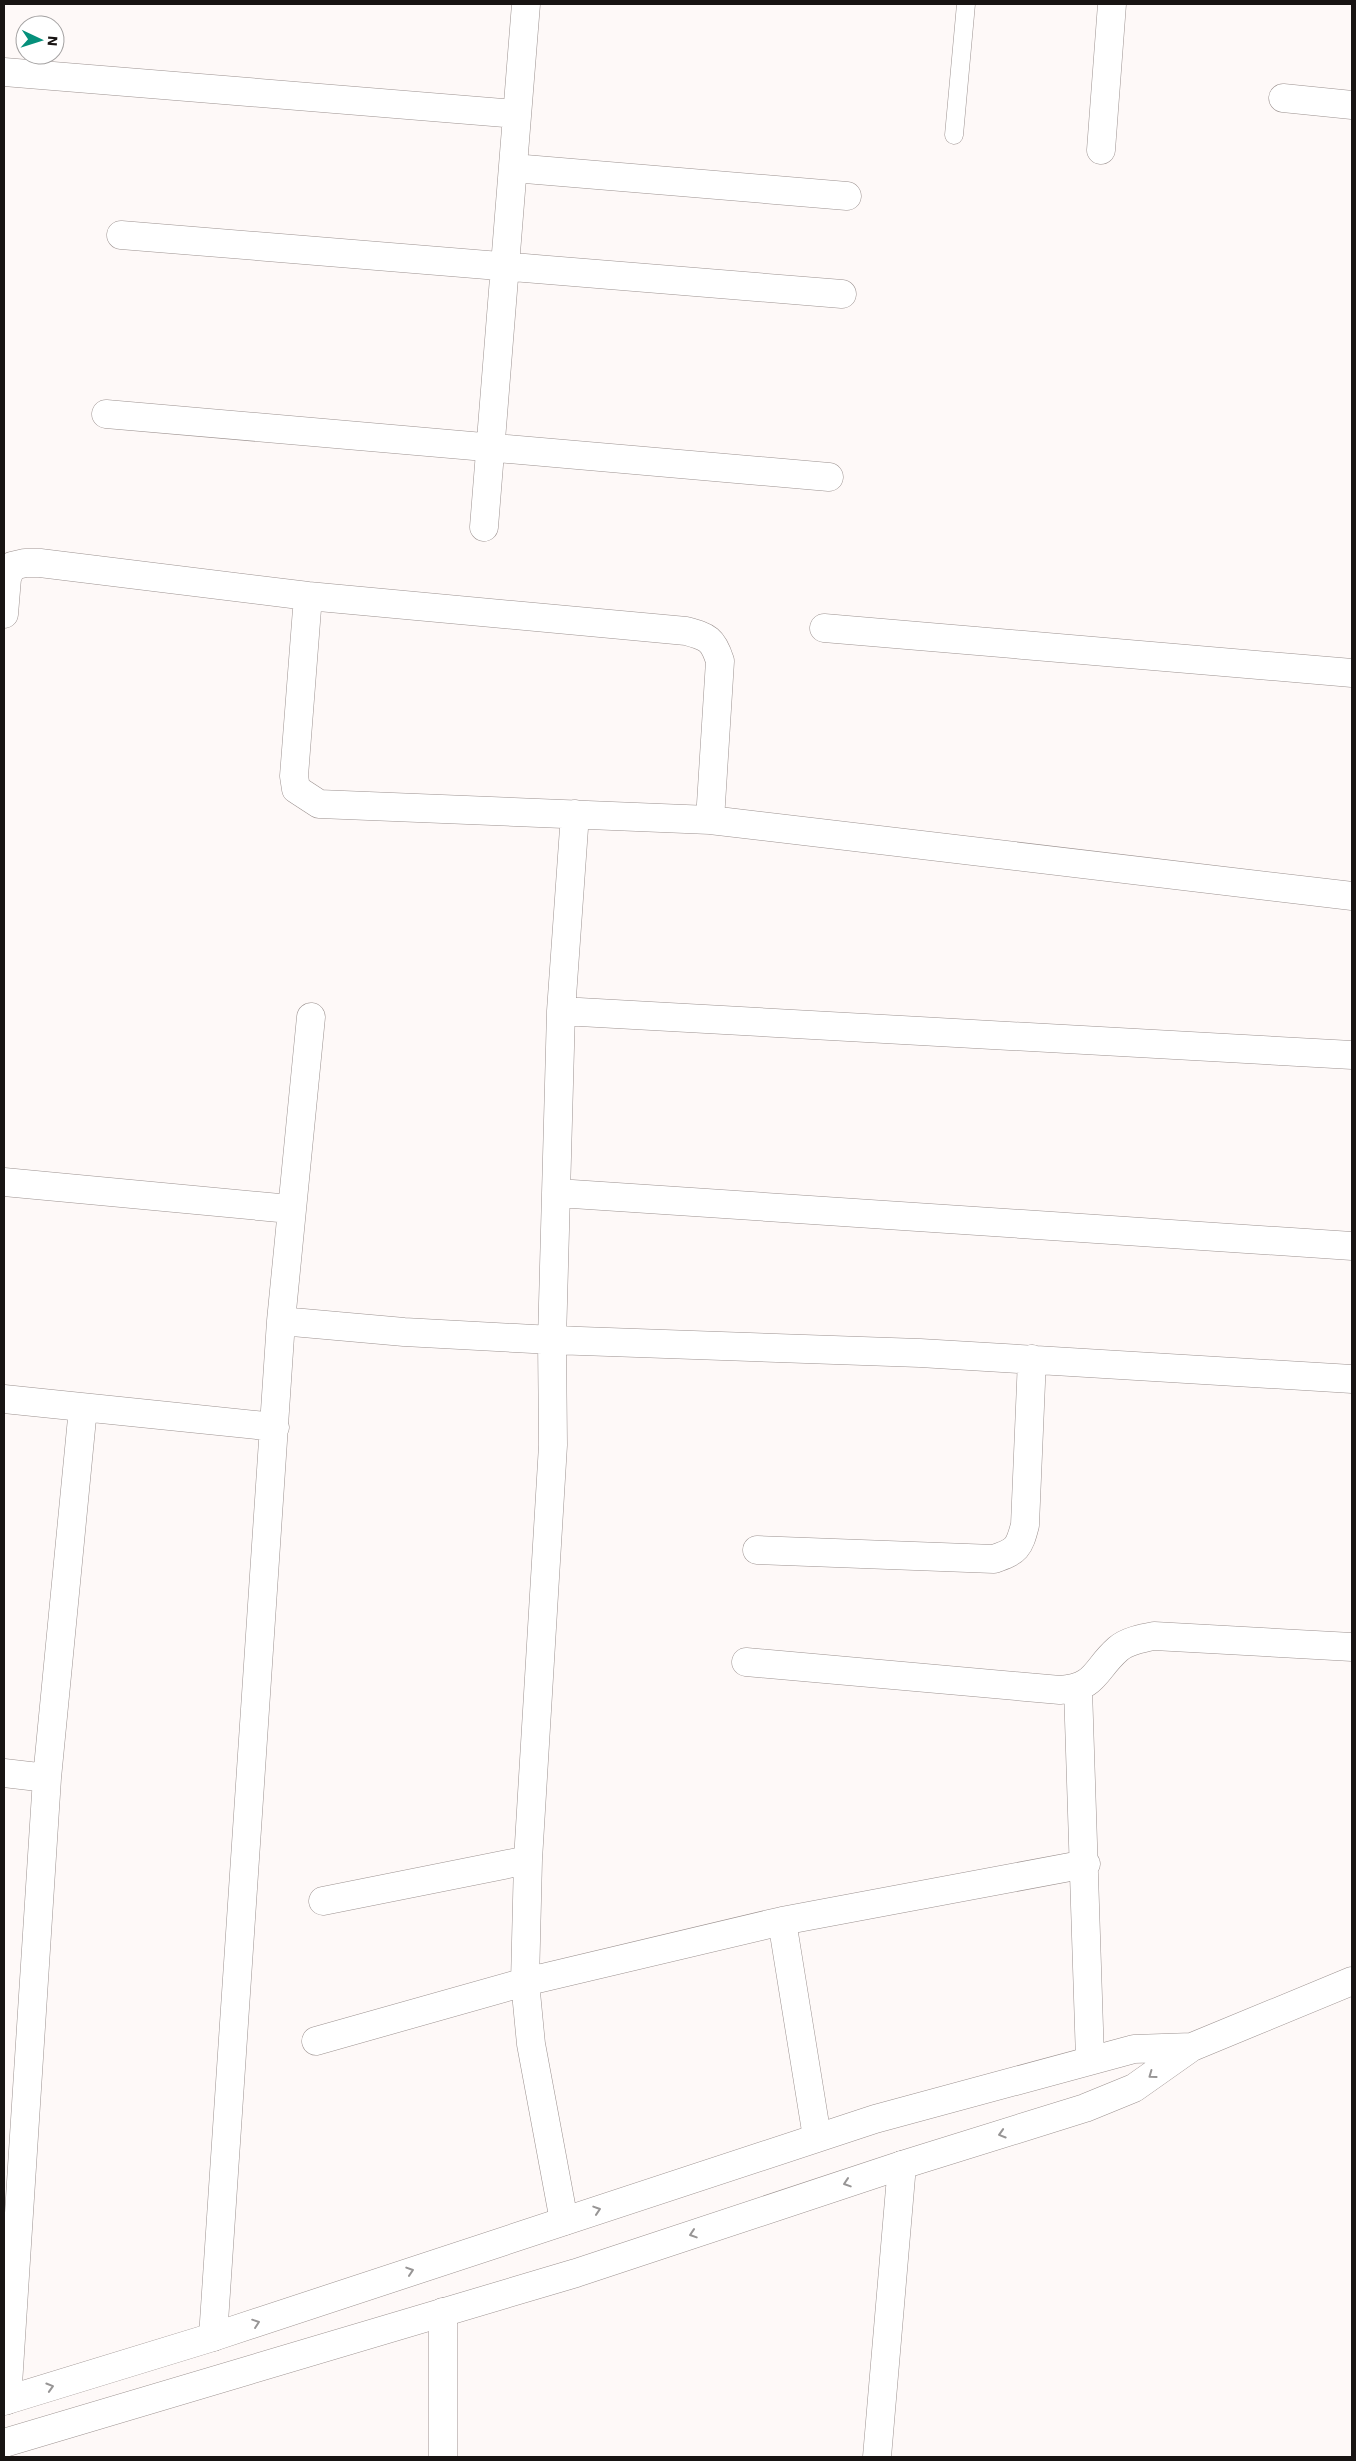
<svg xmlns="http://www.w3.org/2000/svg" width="1356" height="2461" viewBox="0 0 1356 2461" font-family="'Work Sans',sans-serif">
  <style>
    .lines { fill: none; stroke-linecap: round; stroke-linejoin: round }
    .lane-casing { stroke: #9c9290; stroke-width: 19 }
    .street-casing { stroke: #9c9290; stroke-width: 29 }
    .secondary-casing { stroke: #9c9290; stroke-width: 29 }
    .lane { stroke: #fff; stroke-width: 18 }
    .street { stroke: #fff; stroke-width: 28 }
    .secondary { stroke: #fff; stroke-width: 28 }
    .oneway { stroke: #979595 }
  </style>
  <rect width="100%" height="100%" fill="#fef9f8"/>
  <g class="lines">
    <!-- lane casing -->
    <g class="lane-casing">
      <path id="lane" d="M954,135l12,-131"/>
    </g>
    <!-- street casing -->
    <g class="street-casing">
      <path id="street" d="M4,72l513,42
        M1283,98l69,7
        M1101,150l11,-146
        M513,168l334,28
        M121,235l721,59
        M106,414l723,63
        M484,527l42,-523
        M308,596l-14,180 2,13 23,15 391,16 642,76
        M4,614l3,-36 5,-12 13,-3h15l268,33 378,35c22,6 27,8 34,30l-10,159
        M824,628l528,45
        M561,1011l791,44
        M4,1182l286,27
        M557,1193l795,53
        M281,1321l123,11 148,8 368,13 432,26
        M4,1399l271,28
        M757,1550l237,9c23,-8 25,-11 31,-34l7,-166
        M746,1662l314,28c37,-3 34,-20 58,-41 9,-8 25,-11 36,-13l198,11
        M1078,1689l12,370
        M4,1773l43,5
        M323,1901l205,-41
        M782,1921l35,216
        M316,2041l209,-59 257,-61 304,-57
        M564,2221l-33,-177 -6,-62 3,-122 25,-415 -1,-105 9,-329 14,-197
        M213,2337l68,-1016 30,-304
        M7,2400l40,-622 36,-370
        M443,2457v-145
        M877,2457l25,-292"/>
    </g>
    <!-- secondary casing -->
    <g class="secondary-casing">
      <path id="secondary" d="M4,2401l209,-64 662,-218 259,-70 58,-2
        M4,2443l572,-170 326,-108 183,-57 49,-20 58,-41 160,-66"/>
    </g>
    <!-- lane -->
    <use href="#lane" class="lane"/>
    <!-- street -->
    <use href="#street" class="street"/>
    <!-- secondary -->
    <use href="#secondary" class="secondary"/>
  </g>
  <!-- one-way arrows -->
  <defs><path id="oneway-chevron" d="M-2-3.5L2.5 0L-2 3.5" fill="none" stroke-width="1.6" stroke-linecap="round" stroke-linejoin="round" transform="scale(1.25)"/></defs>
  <g class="oneway">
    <use href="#oneway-chevron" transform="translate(1152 2075) rotate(144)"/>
    <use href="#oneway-chevron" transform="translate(1002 2134) rotate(163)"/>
    <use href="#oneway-chevron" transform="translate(847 2183) rotate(162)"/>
    <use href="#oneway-chevron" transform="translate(597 2210) rotate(-18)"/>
    <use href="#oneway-chevron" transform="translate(693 2234) rotate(162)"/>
    <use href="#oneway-chevron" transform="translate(410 2271) rotate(-18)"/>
    <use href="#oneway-chevron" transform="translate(256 2323) rotate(-19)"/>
    <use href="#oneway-chevron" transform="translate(50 2387) rotate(-17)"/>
  </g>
  <!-- border -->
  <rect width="1356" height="2461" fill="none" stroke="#181413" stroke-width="10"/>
  <!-- north arrow -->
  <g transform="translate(40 40) rotate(94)"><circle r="24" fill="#ffffff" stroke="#a3a1a1"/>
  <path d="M0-4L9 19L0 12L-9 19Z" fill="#05907b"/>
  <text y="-8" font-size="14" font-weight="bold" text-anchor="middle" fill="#181413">N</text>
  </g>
</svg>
